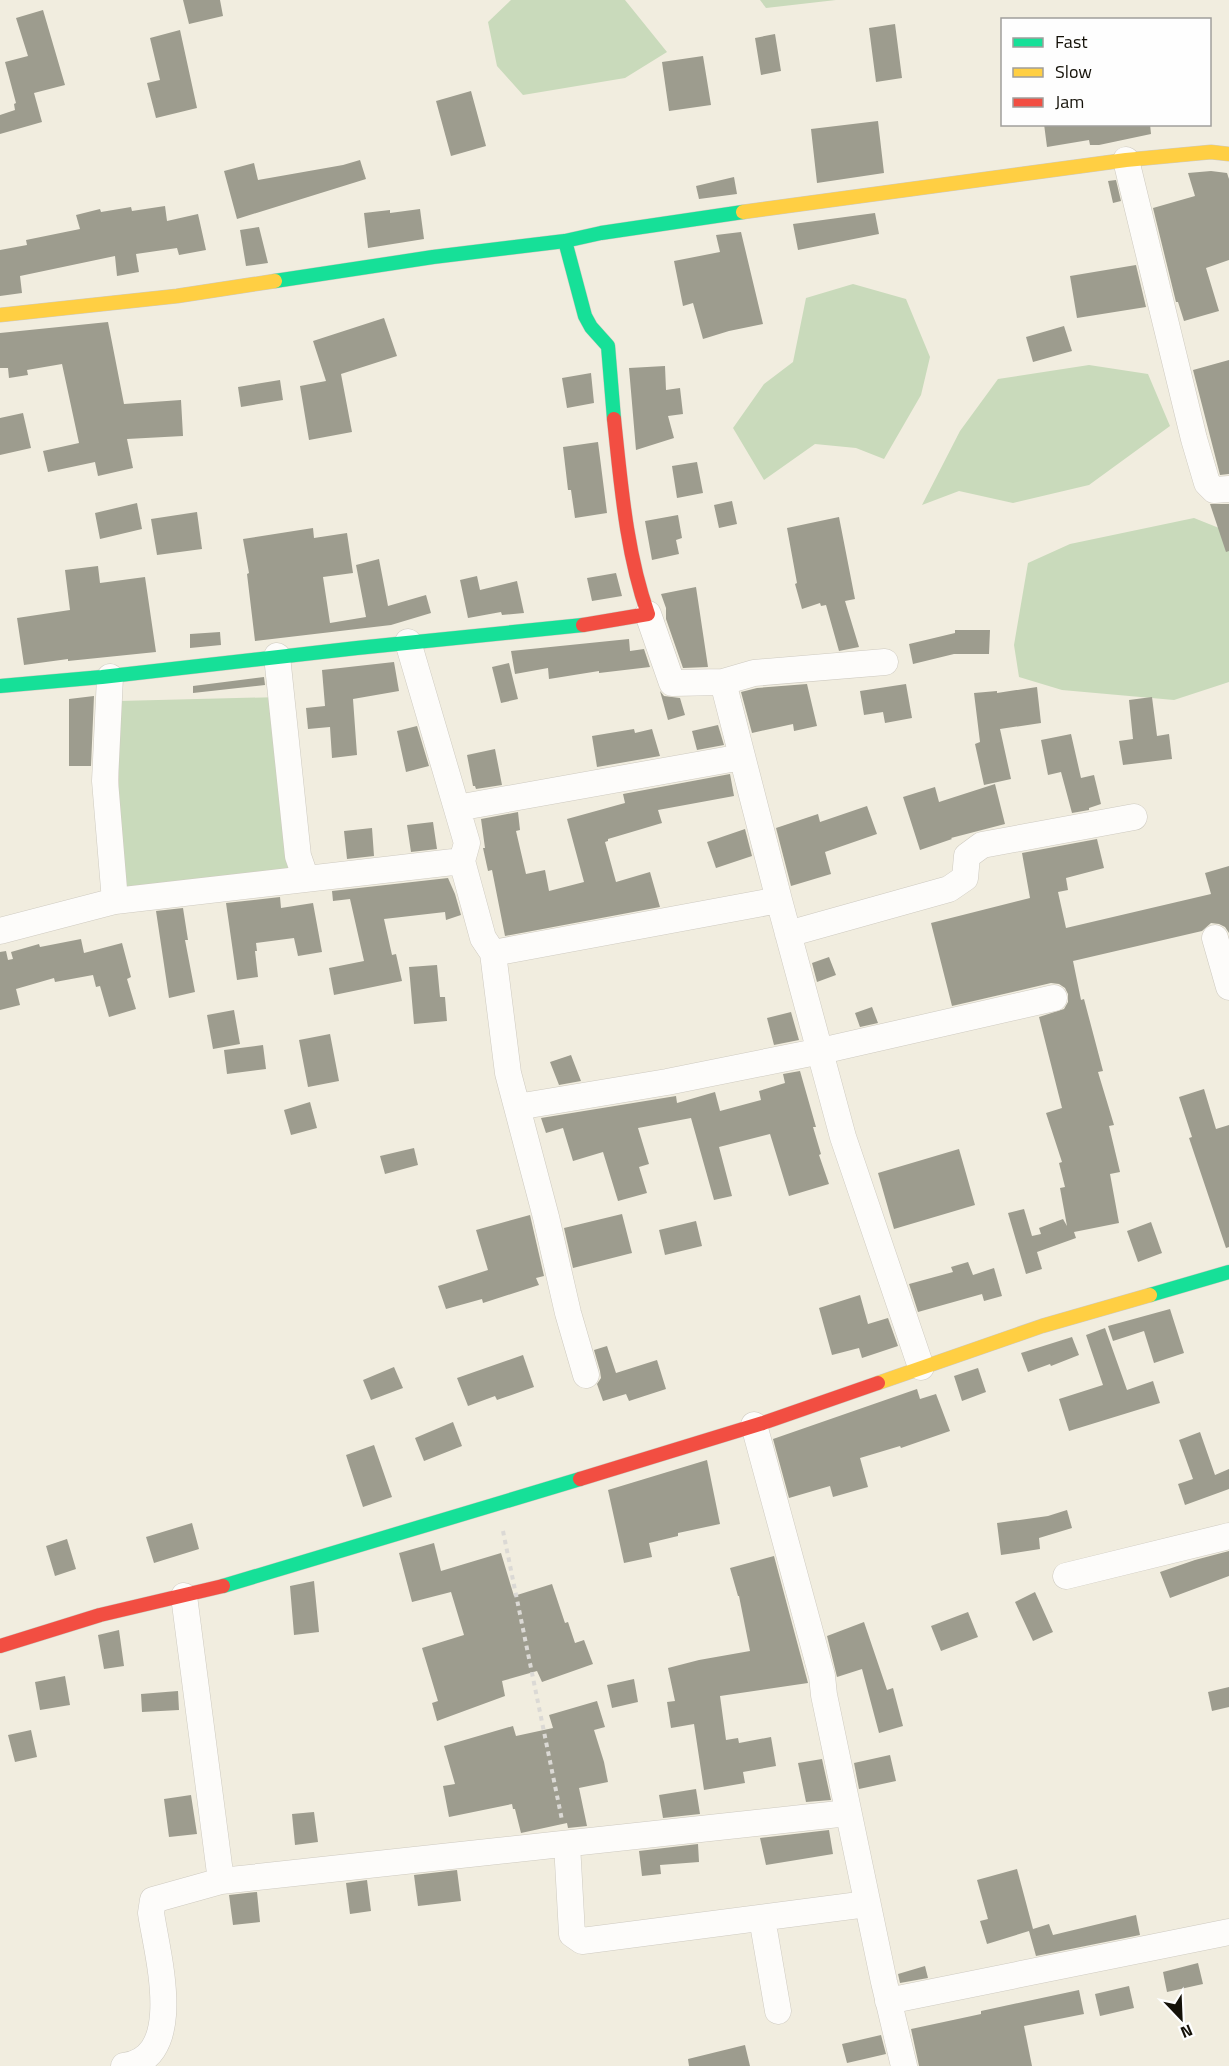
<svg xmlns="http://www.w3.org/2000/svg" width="1229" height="2066" viewBox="0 0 1229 2066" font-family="'Titillium Web',sans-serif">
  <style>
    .water { fill: #c9dabb }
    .building { fill: #9d9c8e }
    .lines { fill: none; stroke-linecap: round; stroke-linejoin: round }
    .street-casing { stroke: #cecac0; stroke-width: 27 }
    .fast-casing { stroke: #cecac0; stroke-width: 15 }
    .slow-casing { stroke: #cecac0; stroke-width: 15 }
    .jam-casing { stroke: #cecac0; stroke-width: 15 }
    .path { stroke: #dbd9d5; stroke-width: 4; stroke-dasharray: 4.5 4.5; stroke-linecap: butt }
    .street { stroke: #fdfcfa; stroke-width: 26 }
    .fast { stroke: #16e098; stroke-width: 14 }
    .slow { stroke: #ffcf43; stroke-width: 14 }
    .jam { stroke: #f24e42; stroke-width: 14 }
  </style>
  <rect width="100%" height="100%" fill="#f1eddf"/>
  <!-- water -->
  <path class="water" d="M511,0h114l42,52 -42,26 -102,17 -26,-29 -9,-44z
    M760,0h76l-70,8z
    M853,284l53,15 24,58 -9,38 -37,64 -28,-11 -41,-4 -51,36 -31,-52 31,-44 29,-22 13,-64z
    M1089,365l59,9 22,52 -81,59 -76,18 -54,-12 -37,14 38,-74 38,-52z
    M1194,518l35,14v150l-55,18 -112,-10 -43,-13 -5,-32 14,-82 42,-19z
    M280,697l21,183 -174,19 -8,-16v-182z"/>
  <!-- building -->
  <path class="building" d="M183,0h37l3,16 -34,8z
    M43,10l22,75 -31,8 8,29 -42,12v-19l15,-5 -1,-6 2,-1 -11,-41 23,-6 -12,-38z
    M895,24l7,54 -26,4 -7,-54z
    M180,30l17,78 -41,10 -9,-35 13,-3 -10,-42z
    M775,34l6,37 -20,4 -6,-37z
    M703,56l8,49 -42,6 -7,-49z
    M471,91l15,55 -35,10 -15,-55z
    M878,121l6,52 -67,10 -6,-54z
    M1044,124h106l1,10 -52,11h-9l-1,-5 -42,7z
    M360,160l6,19 -129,40 -13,-48 30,-8 4,17 85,-15z
    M1211,171l16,2 2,6v81l-23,8 13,43 -35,10 -6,-19h-2l-23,-94 42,-12 -7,-23z
    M734,177l3,17 -38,5 -3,-13z
    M1116,180l5,21 -8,2 -5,-22z
    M165,206l2,15 31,-7 8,36 -27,5 -2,-7 -41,6 3,18 -22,4 -2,-20 -95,20 2,17 -22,3v-46l27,-5 -1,-5 54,-11 -4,-14 24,-6 1,3 30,-5 1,4z
    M420,209l4,30 -56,9 -4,-35 26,-3v3z
    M875,213l4,21 -81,16 -5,-26z
    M259,227l9,36 -22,3 -6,-36z
    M741,232l22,92 -34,7 -26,8 -10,-36 -10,3 -9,-45 46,-9 -4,-17z
    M1136,265l10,42 -69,11 -7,-42z
    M384,318l13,38 -56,18 11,58 -43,8 -9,-54 26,-5 -13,-40z
    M108,322l16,82 57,-4 2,36 -56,3 6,29 -35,8 -3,-14 -47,10 -5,-21 36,-8 -17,-79 -35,6 1,5 -19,3 -1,-10h-8v-35z
    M1064,326l8,25 -39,11 -7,-25z
    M1229,360v114l-9,1 -27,-105z
    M665,366l1,24 14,-2 3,26 -15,2 6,22 -38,12 -7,-82z
    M591,373l3,30 -27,5 -5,-30z
    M280,380l3,20 -42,7 -3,-20z
    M23,413l8,35 -31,7v-37z
    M598,442l9,71 -32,5 -4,-28h-3l-5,-43z
    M697,462l6,31 -26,5 -5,-32z
    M732,501l5,23 -18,4 -5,-23z
    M137,503l5,26 -42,10 -5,-26z
    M1210,504h19v47l-3,1z
    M197,512l5,37 -45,6 -6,-36z
    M678,515l4,23 -6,2 3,14 -27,6 -7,-39z
    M839,517l16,82 -10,2 14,46 -20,4 -13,-46 -5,1 -1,-3 -18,6 -7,-25 2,-1 -10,-55z
    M313,528l1,10 33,-5 6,40 -30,4 7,46 36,-6 -10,-52 23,-6 9,47 38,-11 5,18 -40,12 -136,16 -8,-67 2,-1 -6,-34z
    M98,566l2,17 45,-6 11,75 -88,9v-2l-44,6 -7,-47 53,-8 -5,-40z
    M616,573l6,23 -30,5 -5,-23z
    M477,576l3,14 37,-9 7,32 -22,2 -1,-3 -33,6 -8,-38z
    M696,587l12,80 -25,1 -17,-49v-11l-5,-14z
    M955,630h35l-1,24h-35l-41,10 -4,-20 46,-11z
    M220,632l1,13 -31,3v-14z
    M629,639l1,12 14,-2 6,18 -51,6v-2l-50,8 -1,-11 -33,6 -4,-23z
    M394,662l5,29 -46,8 4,56 -25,3 -2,-31 -22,2 -2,-21 19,-2 -3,-36z
    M509,663l9,36 -17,4 -9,-36z
    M264,677l1,8 -72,8v-7z
    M807,684l10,42 -23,5 -1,-7 -41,9 -11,-41 16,-4z
    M906,684l6,34 -27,5 -2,-11 -19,3 -4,-24z
    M1037,687l4,36 -41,6 11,50 -27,6 -9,-41 5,-2 -6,-49 23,-2v2z
    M660,691l4,5 16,2 5,17 -17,5z
    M94,696l-3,70h-22v-67z
    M1152,697l5,39 12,-2 3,25 -49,6 -4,-24 14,-2 -4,-39z
    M718,725l6,20 -27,5 -5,-19z
    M417,726l12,40 -23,6 -9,-41z
    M634,729l1,4 17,-4 8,27 -63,11 -5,-31z
    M1071,734l10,44 13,-3 7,29 -12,4v2l-17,3 -11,-41 -13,3 -7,-35z
    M495,749l7,36 -26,4 -1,-3h-2l-6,-31z
    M730,774l4,22 -76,14 4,13 -54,16v2l-3,1 11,40 34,-10 10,35 -155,29 -13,-66 -4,1 -5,-23h2l-4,-29 37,-7 2,18 -4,1 10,43 19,-4 4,21 35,-9 -17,-63 58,-16 -2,-9z
    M995,784l10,40 -54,14 1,1 -32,11 -17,-53 32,-10 4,15z
    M867,806l10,28 -52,18 6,22 -40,12 -15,-58 42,-14 2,8z
    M433,822l4,27 -26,3 -4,-27z
    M372,828l2,28 -27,3 -3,-28z
    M745,829l7,27 -36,12 -9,-26z
    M1097,839l7,29 -38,10 2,12 -10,2 8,36 145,-34 -6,-21 24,-7v67l-4,-6 -6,-3 -8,-1 -9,8 -129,30 8,39 3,-1 19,72 -5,1 16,53 -5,1 11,46 -10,2 9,49 -45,9 2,6 -39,14 5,17 -16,5 -18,-61 16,-4 8,27 9,-2 -2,-6 24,-9 4,7 -7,-38 5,-1 -6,-24 3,-1 -16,-49 16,-5 -23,-91 25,-8 4,-7v-8l-3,-6 -6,-4 -8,-1 -99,23 -21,-83 99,-25 -8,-45z
    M448,878l7,16 6,21 -15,5 -1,-8 -61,7 8,36 4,-1 6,27 -68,14 -5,-27 35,-7 -14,-62 -17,2 -1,-10z
    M280,897l1,11 32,-5 9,49 -24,4 -4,-18 -38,5 1,8h-2l3,26 -21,3 -11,-77z
    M183,908l5,32h-3l10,52 -26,6 -13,-87z
    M81,939l3,14 38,-10 9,34 -4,2 9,30 -27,8 -9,-31 -4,1 -3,-12 -38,7 -1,-4 -38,11 4,16 -20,5v-58l6,-1 2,9 5,-1 -2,-7 28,-8 1,3z
    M829,957l7,18 -19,7 -5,-19z
    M437,965l3,32h5l2,24 -33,3 -5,-57z
    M872,1007l6,16 -18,4 -5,-14z
    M234,1010l6,34 -27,5 -6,-34z
    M791,1012l8,28 -25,5 -7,-27z
    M330,1034l9,47 -31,6 -9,-47z
    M263,1045l3,24 -39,5 -3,-24z
    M571,1055l10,26 -22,4 -9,-23z
    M800,1071l16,56h-3l8,27 -2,1 10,29 -40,12 -19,-62 -51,13 13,49 -18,4 -23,-82 -53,10 11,36 -10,3 8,26 -29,8 -15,-49 -30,9 -10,-33 -17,5 -5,-15 135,-22 1,7 38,-11 5,19 41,-11 -2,-9 26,-8 -2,-9z
    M1204,1089l12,40 13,-4v122l-3,1 -37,-110 3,-1 -13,-40z
    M310,1102l7,26 -26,7 -7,-25z
    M414,1148l4,17 -33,9 -5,-18z
    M959,1149l16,56 -81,24 -16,-56z
    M622,1214l10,39 -59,15 -9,-40z
    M530,1215l14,61 -8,2 3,7 -56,18 -1,-4 -36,10 -8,-23 50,-16 -12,-40z
    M696,1221l6,25 -37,9 -6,-25z
    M1151,1222l11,31 -24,9 -11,-31z
    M968,1262l5,13 21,-7 8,28 -18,5 -2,-7 -64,18 -9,-28 44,-12 -2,-5z
    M860,1295l8,29 20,-6 10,28 -36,12 -3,-10 -27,7 -13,-47z
    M1170,1309l14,44 -30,10 -10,-32 -31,10 -5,-15z
    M1105,1328l22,62 26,-9 7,22 -91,28 -10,-32 44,-14 -17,-50z
    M1072,1337l7,18 -28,11 -1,-2 -22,8 -7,-19z
    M607,1346l9,27 41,-13 9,29 -37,12 -3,-7 -23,7 -6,-17 4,-6 -1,-7 -6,-21z
    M523,1355l11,32 -37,13 -2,-4 -27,10 -11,-28z
    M394,1367l9,21 -32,12 -8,-20z
    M978,1368l8,24 -24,9 -8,-25z
    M917,1389l3,10 16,-5 14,37 -49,17 -1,-2 -40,12 8,29 -35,10 -3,-11 -41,12 -16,-59z
    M453,1422l9,24 -38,15 -9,-23z
    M1200,1432l15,43 14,-6v20l-44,16 -7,-21 15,-5 -14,-39z
    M374,1445l18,52 -29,10 -17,-52z
    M707,1460l13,64 -42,9v3l-29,7 3,14 -28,6 -16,-73z
    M1067,1510l5,18 -33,10 1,11 -39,6 -4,-32 51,-7z
    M192,1523l7,26 -45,14 -8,-26z
    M67,1539l9,30 -21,7 -9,-30z
    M434,1543l7,28 60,-18 13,43 38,-12 13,39 3,-1 7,21 9,-3 9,24 -51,18 -5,-11 -35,10 3,15 -68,25 -5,-18 6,-2 -16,-53 42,-13 -13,-43 -39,10 -13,-49z
    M1229,1551v25l-59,22 -10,-26 35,-12z
    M774,1556l34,127 -88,13 6,44 12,-2 1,5 32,-6 5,29 -33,6 2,11 -41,7 -10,-66 -23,4 -4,-26 8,-1 -7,-33 31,-8 51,-9 -11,-55h-1l-8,-28z
    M314,1581l5,51 -25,3 -4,-49z
    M1035,1592l18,40 -20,9 -18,-39z
    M968,1612l10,25 -37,14 -10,-25z
    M864,1622l23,68 6,-2 10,38 -24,7 -17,-64 -25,8 -10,-41z
    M119,1630l5,36 -20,3 -6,-34z
    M65,1676l5,29 -30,5 -5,-28z
    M634,1679l4,23 -26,6 -5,-23z
    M1229,1687v20l-17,4 -4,-19z
    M178,1691l1,19 -37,2 -1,-18z
    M597,1701l8,26 -11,3 10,32 4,20 -29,6 8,38 -19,2 -1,-5 -46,10 -6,-24h-2l-1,-5 -63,13 -6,-31 12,-2 -11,-38 69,-20 3,10 37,-8 -4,-13z
    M31,1730l6,27 -22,5 -7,-27z
    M890,1755l6,26 -37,8 -5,-26z
    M822,1759l9,41 -25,2 -8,-39z
    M696,1789l4,25 -37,4 -4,-23z
    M191,1795l6,39 -28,3 -5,-38z
    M314,1812l4,30 -23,3 -3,-31z
    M829,1830l4,24 -67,11 -6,-27z
    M698,1844l1,18 -39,3 1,9 -19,2 -3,-25z
    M1017,1869l16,60 16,-5 4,11 83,-20 4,20 -104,21 -7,-25 -42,13 -7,-23 8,-2 -11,-39z
    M457,1870l4,31 -43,5 -4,-31z
    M367,1880l4,31 -21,3 -4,-31z
    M257,1892l3,30 -27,3 -4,-30z
    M1198,1963l5,21 -36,8 -4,-20z
    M925,1966l3,12 -28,5 -2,-9z
    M1129,1986l5,22 -34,8 -5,-22z
    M1079,1990l5,24 -60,12 8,40h-113l-8,-37 70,-15v-3z
    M881,2035l5,19 -39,9 -5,-19z
    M745,2045l5,21h-61l-1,-7z"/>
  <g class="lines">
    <!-- street casing -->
    <g class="street-casing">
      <path id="street" d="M1126,160l68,279 13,44 7,7 15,-1
        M648,614l24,69 51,-1 31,-9 131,-11
        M408,642l59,201 -5,18 21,77 10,15 15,120 38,144 22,96 18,62
        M277,656l21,200 8,23
        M110,677l-5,104 10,120
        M723,682l56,218 64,237 78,230
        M457,808l285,-51
        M0,931l115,-30 347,-40
        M788,934l161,-45 16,-11 2,-22 15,-11 152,-28
        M1215,938l14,49
        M493,953l286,-53
        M517,1107l150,-25 154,-31 233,-53
        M754,1425l68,251 2,19 60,287 20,84
        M1066,1576l163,-40
        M184,1596l37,285 627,-68
        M567,1844l5,90 10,7 285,-37
        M762,1918l16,93
        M888,2001l341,-69
        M124,2066c63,-8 33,-112 27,-153l2,-13 68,-19"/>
    </g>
    <!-- fast casing -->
    <g class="fast-casing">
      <path id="fast" d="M565,241l20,75 6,11 17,19 6,73
        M275,281l158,-24 132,-16 36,-8 142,-21
        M0,686l102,-9 255,-29 226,-23
        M1150,1295l79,-23
        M223,1586l357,-107"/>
    </g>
    <!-- slow casing -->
    <g class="slow-casing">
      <path id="slow" d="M743,212l383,-52 85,-8 18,2
        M0,315l177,-19 98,-15
        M878,1383l164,-57 108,-31"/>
    </g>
    <!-- jam casing -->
    <g class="jam-casing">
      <path id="jam" d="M583,625l65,-11c-22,-62 -27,-130 -34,-195
        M580,1479l183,-56 115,-40
        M0,1646l100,-31 123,-29"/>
    </g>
    <!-- path -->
    <path class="path" d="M503,1531l59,289"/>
    <!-- street -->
    <use href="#street" class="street"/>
    <!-- fast -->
    <use href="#fast" class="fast"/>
    <!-- slow -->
    <use href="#slow" class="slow"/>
    <!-- jam -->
    <use href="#jam" class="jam"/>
  </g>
  <!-- legend -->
  <rect x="1001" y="18" width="210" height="108" fill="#fefefe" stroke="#a09f9c" stroke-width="1.5"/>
  <rect x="1013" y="38" width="30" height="9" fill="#16e098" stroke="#a09f9c" stroke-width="1.5"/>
  <text x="1055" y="48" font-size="18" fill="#141108">Fast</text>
  <rect x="1013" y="68" width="30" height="9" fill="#ffcf43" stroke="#a09f9c" stroke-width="1.5"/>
  <text x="1055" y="78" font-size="18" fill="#141108">Slow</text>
  <rect x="1013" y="98" width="30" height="9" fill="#f24e42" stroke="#a09f9c" stroke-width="1.5"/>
  <text x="1055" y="108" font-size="18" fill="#141108">Jam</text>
  <!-- north arrow -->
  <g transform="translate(1181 2018) rotate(157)" stroke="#fefefe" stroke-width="4.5" paint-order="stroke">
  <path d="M0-4.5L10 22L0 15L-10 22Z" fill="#141108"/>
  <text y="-9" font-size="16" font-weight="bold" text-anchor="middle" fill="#141108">N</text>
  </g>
</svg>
